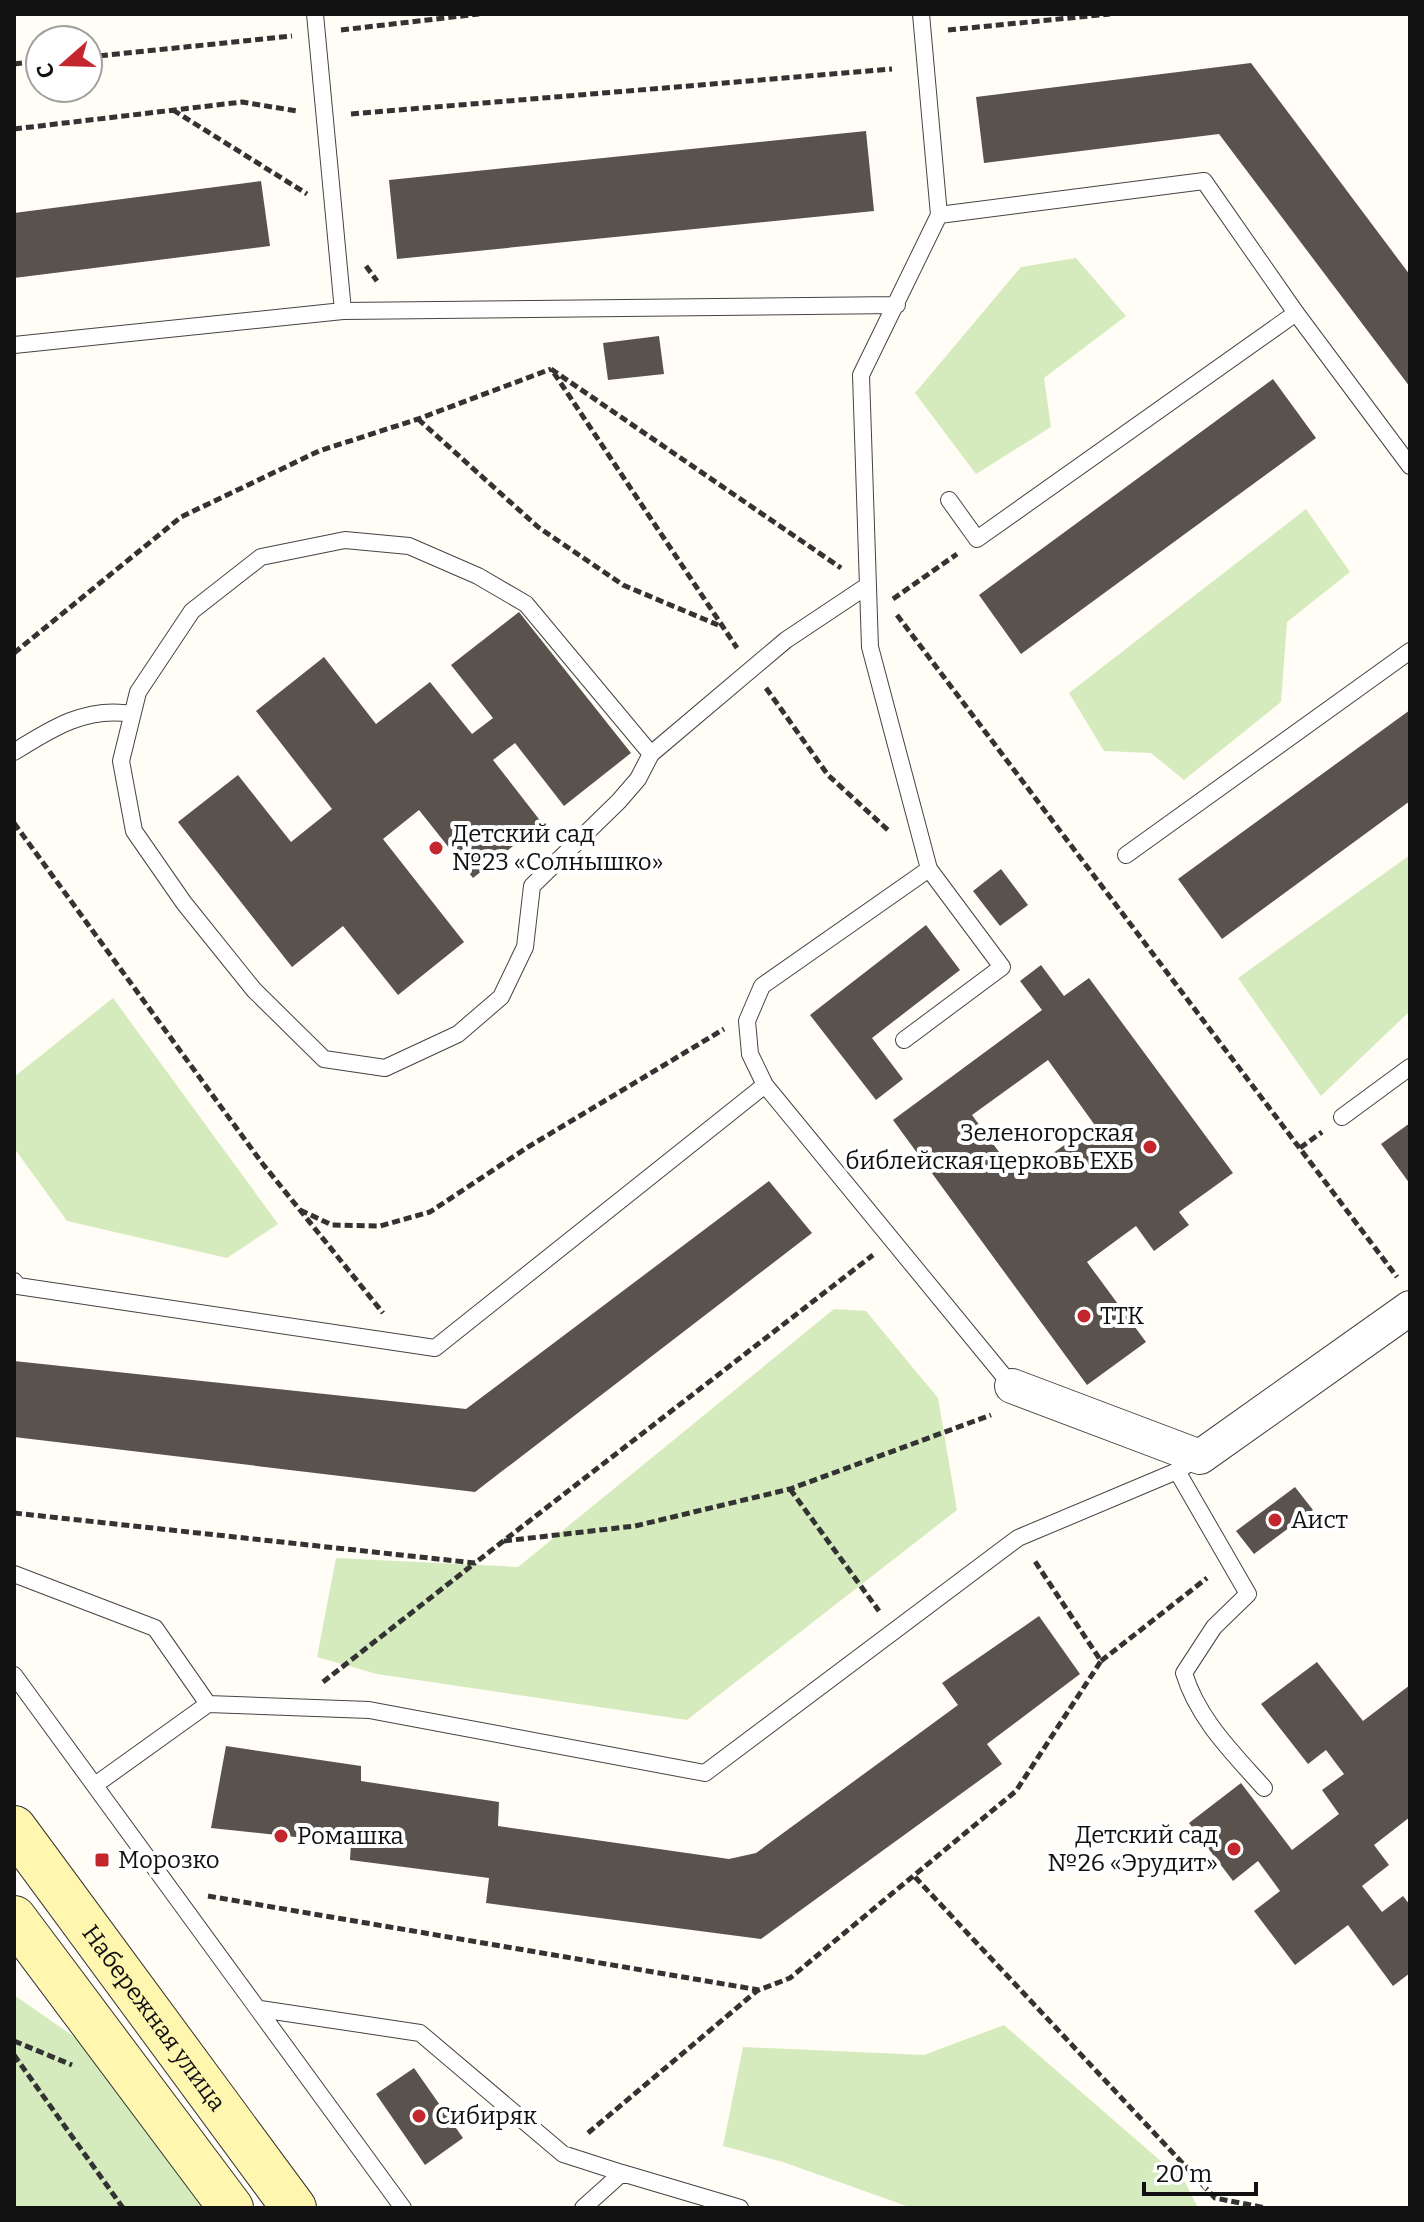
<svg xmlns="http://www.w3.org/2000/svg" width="1424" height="2222" viewBox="0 0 1424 2222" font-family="Bitter,serif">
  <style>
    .green { fill: #d5ebbd }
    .building { fill: #5a524d; fill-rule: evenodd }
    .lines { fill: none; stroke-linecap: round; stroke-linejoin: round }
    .lane-casing { stroke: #444; stroke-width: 18 }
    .street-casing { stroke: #444; stroke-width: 36 }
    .secondary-casing { stroke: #333; stroke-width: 46 }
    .path { stroke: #333; stroke-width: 5; stroke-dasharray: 8 4; stroke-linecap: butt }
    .lane { stroke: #fff; stroke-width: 16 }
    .street { stroke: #fff; stroke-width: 34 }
    .secondary { stroke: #fff6b0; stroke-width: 44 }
    .poi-dot { fill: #c4262e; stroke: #fff; stroke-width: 3 }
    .labels { text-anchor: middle; stroke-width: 8; stroke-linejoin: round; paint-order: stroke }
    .poi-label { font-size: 24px; fill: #111; stroke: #fff; text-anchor: start }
    .street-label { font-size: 24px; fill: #111; stroke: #fff }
  </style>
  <rect width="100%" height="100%" fill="#fffdf5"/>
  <!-- green -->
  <path class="green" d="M1076,258l50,58 -82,62 7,49 -75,47 -61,-81 106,-126z
    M1306,509l44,63 -63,50 -6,80 -97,78 -33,-27 -47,-2 -35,-58z
    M1410,855v156l-89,85 -83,-118z
    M113,998l165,226 -51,34 -160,-37 -53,-73v-71z
    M834,1309l32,2 72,87 19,112 -270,210 -310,-46 -60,-17 19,-99 182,9z
    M14,1995l72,50 122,163h-194z
    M1004,2025l181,157 13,26h-286l-129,-46 -60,-16 20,-99 181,8z"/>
  <!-- building -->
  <path class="building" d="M1251,63l159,212v112l-191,-253 -235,29 -8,-66z
    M866,131l8,80 -477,48 -8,-79z
    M261,181l9,65 -256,32v-65z
    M659,336l5,38 -56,6 -5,-37z
    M1273,379l43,59 -295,216 -42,-59z
    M519,612l112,141 -67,53 -49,-63 -22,17 49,63 -69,55 -54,-68 -36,29 81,103 -66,53 -55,-69 -51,41 -114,-145 60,-47 53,67 41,-33 -76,-98 68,-54 52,67 54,-42 42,52 21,-16 -42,-53z
    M1410,710v91l-188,138 -44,-60z
    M1001,869l27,36 -28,21 -27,-35z
    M926,925l34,45 -88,68 31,41 -27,21 -66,-85z
    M1041,965l23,31 25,-18 144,195 -54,39 10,13 -35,26 -18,-25 -49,36 59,80 -59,43 -194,-265 149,-110 -22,-29zM1048,1060l46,64 -76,54 -46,-63z
    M1410,1123v61l-29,-40z
    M769,1181l43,52 -337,259 -461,-55v-76l452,48z
    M1295,1487l18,23 -59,44 -18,-23z
    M1039,1616l41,58 -93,70 15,20 -241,175 -275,-36 3,-25 -139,-18 1,-17 -140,-15 15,-82 135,20v15l138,21 -1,24 231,33 27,-6 202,-148 -16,-22z
    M1317,1662l46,59 47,-36v132l-36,28 15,20 -27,21 20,26 21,-16 7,9v68l-17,13 -45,-61 -53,40 -41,-54 26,-20 -22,-30 -25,20 -44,-58 52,-40 51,67 47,-36 -17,-24 22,-16 -18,-24 -18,14 -47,-60z
    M414,2068l49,70 -38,27 -49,-71z"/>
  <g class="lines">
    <!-- lane casing -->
    <g class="lane-casing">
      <path id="lane" d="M315,14l28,297
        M921,14l18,201 -78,160 9,272 59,222 -167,117 -15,35 3,33 15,31 247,301
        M939,215l265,-34 92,132 114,153
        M14,345l329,-34 554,-6
        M949,500l28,39 319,-226
        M14,752c38,-24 73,-46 118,-38
        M651,754l-125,-150 -48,-28 -69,-30 -64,-6 -84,17 -69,54 -54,81 -17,69 13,70 50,72 70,87 70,69 61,9 73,-34 43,-37 24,-50 7,-61 87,-85 19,-22 13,-25 135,-114 81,-54
        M1126,855l284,-204
        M904,1040l98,-73 -73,-98
        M1342,1117l68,-50
        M14,1281l4,5 417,62 330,-263
        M1177,1471l71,123 -34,33 -30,46c14,46 48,79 80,115
        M14,1574l141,54 53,76 -113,81
        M14,1675l389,533
        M208,1704l161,6 336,63 313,-235 159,-67 21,-13
        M260,2009l160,24 143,121 59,19 -39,35
        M622,2173l118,35"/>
    </g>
    <!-- street casing -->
    <g class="street-casing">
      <path id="street" d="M1012,1386l188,71 210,-149"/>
    </g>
    <!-- secondary casing -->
    <g class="secondary-casing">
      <g id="secondary">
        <path id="s1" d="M14,1828l280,380"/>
        <path d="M14,1918l217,290"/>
      </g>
    </g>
    <!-- path -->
    <path class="path" d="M341,30l138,-16
      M948,30l162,-16
      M88,57l204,-21
      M14,64l26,-3
      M173,110l134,84
      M351,114l541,-45
      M14,129l228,-27 55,9
      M366,266l11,15
      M551,369l290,199
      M554,373l183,275
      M418,419l120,108 85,58 95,40
      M893,599l64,-45
      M897,615l500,662
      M14,653l167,-136 138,-66 99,-32 133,-50
      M766,688l62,87 62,57
      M14,823l248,340 121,150
      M1300,1148l22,-16
      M300,1210l32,15 48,1 50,-14 98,-65 196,-118
      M790,1489l89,122
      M14,1513l461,50 398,-308
      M504,1541l131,-15 155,-37 201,-74
      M1101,1661l106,-83
      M323,1682l152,-119
      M915,1877l300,321 51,10
      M208,1896l551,94 31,-12 226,-187 85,-130 -67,-101
      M14,2041l58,24
      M14,2055l109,153
      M588,2133l170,-143"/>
    <!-- lane -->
    <use href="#lane" class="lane"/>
    <!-- street -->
    <use href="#street" class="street"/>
    <!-- secondary -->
    <use href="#secondary" class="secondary"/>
  </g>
  <!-- markers -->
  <g class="poi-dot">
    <circle cx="436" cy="848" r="8"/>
    <circle cx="1150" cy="1147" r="8"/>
    <circle cx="1084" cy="1316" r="8"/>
    <circle cx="1275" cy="1520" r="8"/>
    <circle cx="281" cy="1836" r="8"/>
    <circle cx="1234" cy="1849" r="8"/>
    <rect x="94" y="1852" width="16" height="16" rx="4"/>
    <circle cx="419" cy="2116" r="8"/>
  </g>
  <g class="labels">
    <!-- poi labels -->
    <g class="poi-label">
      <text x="452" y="842">Детский сад<tspan x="452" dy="28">№23 «Солнышко»</tspan></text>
      <text x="1134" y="1141" text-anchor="end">Зеленогорская<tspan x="1134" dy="28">библейская церковь ЕХБ</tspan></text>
      <text x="1100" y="1324">ТТК</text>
      <text x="1291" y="1528">Аист</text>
      <text x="1218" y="1843" text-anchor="end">Детский сад<tspan x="1218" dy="28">№26 «Эрудит»</tspan></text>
      <text x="297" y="1844">Ромашка</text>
      <text x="118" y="1868">Морозко</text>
      <text x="435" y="2124">Сибиряк</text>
    </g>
    <!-- street labels -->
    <g class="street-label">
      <text dy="8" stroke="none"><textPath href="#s1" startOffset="236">Набережная улица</textPath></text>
    </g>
  </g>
  <!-- border -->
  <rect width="1424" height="2222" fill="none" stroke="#111111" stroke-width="32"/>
  <!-- north arrow -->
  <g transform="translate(64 64) rotate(250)"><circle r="38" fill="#ffffff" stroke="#a0a0a0" stroke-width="2"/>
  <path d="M0-6L14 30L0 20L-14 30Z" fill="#c4262e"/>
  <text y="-12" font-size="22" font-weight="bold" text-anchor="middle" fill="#111111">С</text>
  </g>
  <!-- scale -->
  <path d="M1144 2182v12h112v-12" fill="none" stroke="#111111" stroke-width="4"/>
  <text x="1156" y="2182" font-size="24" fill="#111111" stroke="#ffffff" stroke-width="6" paint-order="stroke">20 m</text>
</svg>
